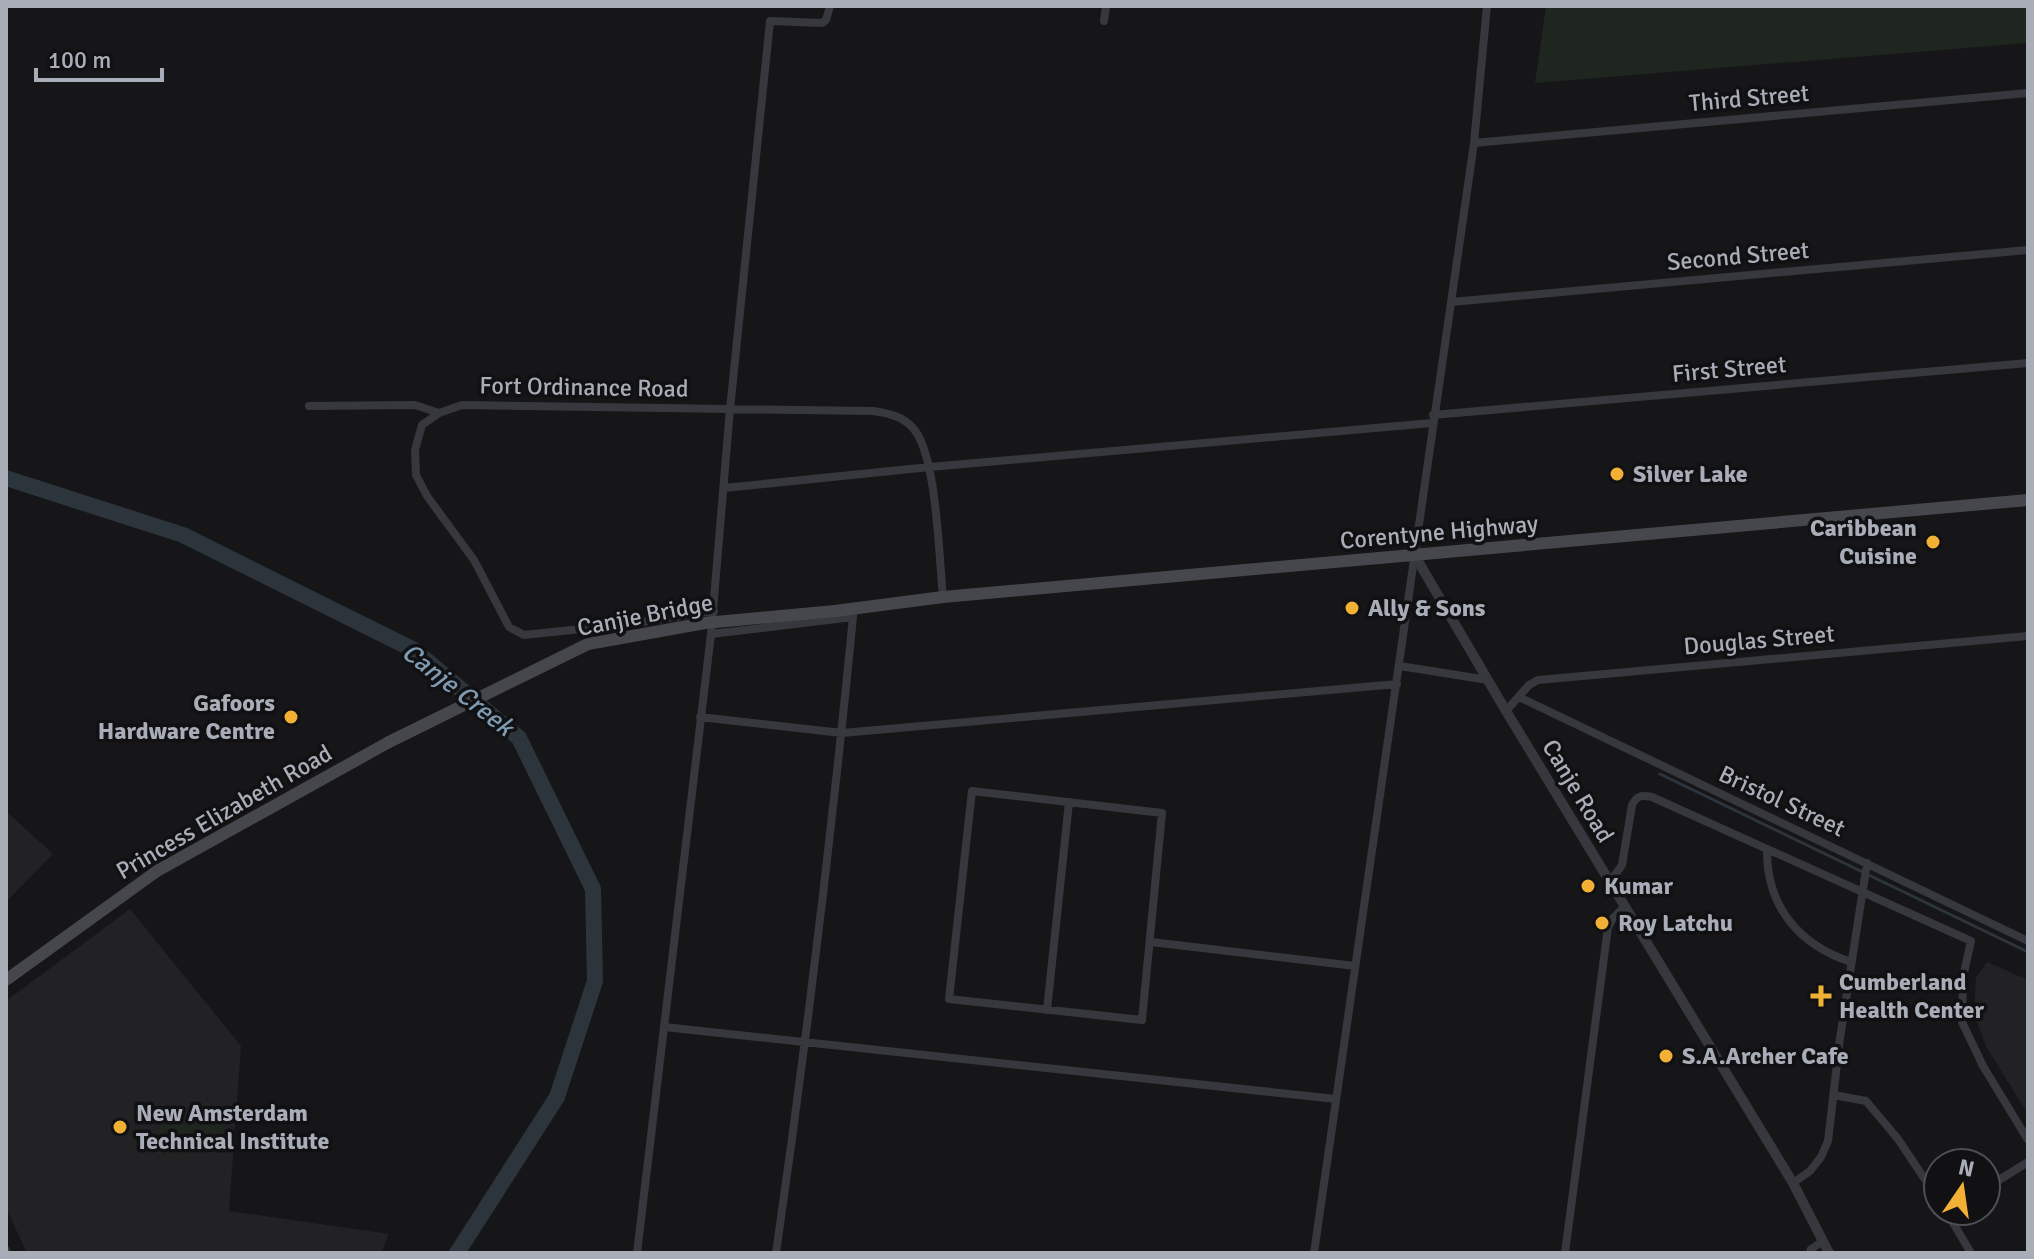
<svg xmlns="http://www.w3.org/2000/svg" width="2034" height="1259" viewBox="0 0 2034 1259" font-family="Signika,sans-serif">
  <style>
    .built { fill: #222225 }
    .green { fill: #1e261f }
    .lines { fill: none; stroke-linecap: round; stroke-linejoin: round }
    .stream { stroke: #2c353c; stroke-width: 3 }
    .river { stroke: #2c353c; stroke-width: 16 }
    .minor { stroke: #37383d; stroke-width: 8 }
    .tertiary { stroke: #37383d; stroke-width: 10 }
    .secondary { stroke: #45474d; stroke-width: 12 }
    .secondary-bridge { stroke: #45474d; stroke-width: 12 }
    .poi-dot { fill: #f2b134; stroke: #111113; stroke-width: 3 }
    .labels { text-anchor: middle; stroke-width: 7; stroke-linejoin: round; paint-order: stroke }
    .street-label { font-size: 24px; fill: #a8adb8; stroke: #111113 }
    .poi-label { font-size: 24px; font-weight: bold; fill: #a8adb8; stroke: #111113; text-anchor: start }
    .water-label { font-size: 26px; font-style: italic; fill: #7f9bb3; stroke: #111113 }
  </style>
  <rect width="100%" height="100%" fill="#161618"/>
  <!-- built -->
  <path class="built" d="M6,811l47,43 -47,48z
    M130,909l111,137 -12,165 160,23 -8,19h-354l-21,-45v-207z
    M1987,962l41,18v134l-41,-66 -13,-33 2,-37z"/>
  <!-- green -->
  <path class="green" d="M1546,6h482v37l-493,40z
    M225,1106l-6,46 -65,2 9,-47z"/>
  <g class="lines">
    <!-- stream -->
    <path class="stream" d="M1660,774l368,178"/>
    <!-- river -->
    <path class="river" d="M6,478l177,57 231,115 105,88 74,151 2,92 -38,116 -100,156"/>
    <!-- minor -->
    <path class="minor" d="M1104,21l2,-15
      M1474,143l554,-50
      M1451,302l577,-52
      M309,406l106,-1 24,8
      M1433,415l595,-52
      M724,488l206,-21 502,-44
      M714,611l-85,13 -105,11 -15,-8 -35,-67 -47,-64 -11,-21 -1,-25 7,-25 17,-12 23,-8 411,6c14,2 29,5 39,16 25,24 27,133 31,170
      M711,634l142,-17
      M1400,666l88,14
      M1519,697l509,244
      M1506,711l23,-26 9,-5 490,-44
      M700,717l142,16 555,-49
      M972,791l190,22 -20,207 -193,-21z
      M1767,849c-1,57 32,96 84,113
      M1610,882l12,-17 10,-60c5,-10 10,-10 20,-8l319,144 -8,36 -1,45 21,44 45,74
      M1151,942l204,24
      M1047,1010l22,-208
      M664,1027l672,72
      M1834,1095l32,6 32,38 40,60
      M1793,1183l17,-12 11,-14 7,-16 12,-103 27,-175
      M1986,1188l42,-26
      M1946,1211l25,42
      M6,1250l1,3
      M637,1253l74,-619 19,-225 40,-388 52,2 4,-3 4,-14
      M776,1253c31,-215 57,-430 78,-646
      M1314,1253l160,-1110 13,-137
      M1565,1253l43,-326 5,-9 11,-11
      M1810,1253l1,-4 11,-7"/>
    <!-- tertiary -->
    <path class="tertiary" d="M1415,556l91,155 287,472 36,70"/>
    <!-- secondary -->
    <path class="secondary" d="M835,611l108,-14 1085,-97
      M6,980l151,-109 232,-129"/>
    <!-- secondary-bridge -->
    <path class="secondary-bridge" d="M389,742l199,-98 117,-21 130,-12"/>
  </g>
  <!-- markers -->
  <g class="poi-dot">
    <circle cx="1617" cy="474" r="8"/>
    <circle cx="1933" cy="542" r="8"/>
    <circle cx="1352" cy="608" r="8"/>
    <circle cx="291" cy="717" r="8"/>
    <circle cx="1588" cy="886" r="8"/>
    <circle cx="1602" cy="923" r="8"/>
    <path d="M1817 984h8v8h8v8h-8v8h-8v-8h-8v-8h8z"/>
    <circle cx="1666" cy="1056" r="8"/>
    <circle cx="120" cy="1127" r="8"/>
  </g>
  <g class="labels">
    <!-- street labels -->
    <g class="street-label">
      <text transform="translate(1749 98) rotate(-5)" y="8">Third Street</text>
      <text transform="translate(1738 256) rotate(-5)" y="8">Second Street</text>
      <text transform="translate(1729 369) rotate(-5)" y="8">First Street</text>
      <text transform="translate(584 387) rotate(1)" y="8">Fort Ordinance Road</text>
      <text transform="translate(1439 532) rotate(-5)" y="8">Corentyne Highway</text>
      <text transform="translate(645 615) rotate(-11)" y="8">Canjie Bridge</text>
      <text transform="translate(1759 640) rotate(-5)" y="8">Douglas Street</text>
      <text transform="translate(1578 791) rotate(59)" y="8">Canje Road</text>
      <text transform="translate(1782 801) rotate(25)" y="8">Bristol Street</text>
      <text transform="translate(224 812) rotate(-30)" y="8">Princess Elizabeth Road</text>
    </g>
    <!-- poi labels -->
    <g class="poi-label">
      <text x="1633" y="482">Silver Lake</text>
      <text x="1917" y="536" text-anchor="end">Caribbean<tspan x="1917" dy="28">Cuisine</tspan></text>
      <text x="1368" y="616">Ally &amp; Sons</text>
      <text x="275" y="711" text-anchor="end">Gafoors<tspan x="275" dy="28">Hardware Centre</tspan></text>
      <text x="1604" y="894">Kumar</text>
      <text x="1618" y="931">Roy Latchu</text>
      <text x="1839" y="990">Cumberland<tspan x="1839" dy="28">Health Center</tspan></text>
      <text x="1682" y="1064">S.A.Archer Cafe</text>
      <text x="136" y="1121">New Amsterdam<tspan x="136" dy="28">Technical Institute</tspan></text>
    </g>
    <!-- water labels -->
    <g class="water-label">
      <text transform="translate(458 689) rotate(38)" y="9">Canje Creek</text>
    </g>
  </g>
  <!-- border -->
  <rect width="2034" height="1259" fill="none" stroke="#a8adb8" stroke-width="16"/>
  <!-- north arrow -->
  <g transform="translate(1962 1187) rotate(13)"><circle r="38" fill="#111113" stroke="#4d4f55" stroke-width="2"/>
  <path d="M0-6L14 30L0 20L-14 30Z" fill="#f2b134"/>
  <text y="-12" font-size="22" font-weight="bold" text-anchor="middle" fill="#a8adb8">N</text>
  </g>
  <!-- scale -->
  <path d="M36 68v12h126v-12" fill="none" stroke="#a8adb8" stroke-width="4"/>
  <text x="48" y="68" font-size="24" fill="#a8adb8" stroke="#111113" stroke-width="6" paint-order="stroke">100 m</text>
</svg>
